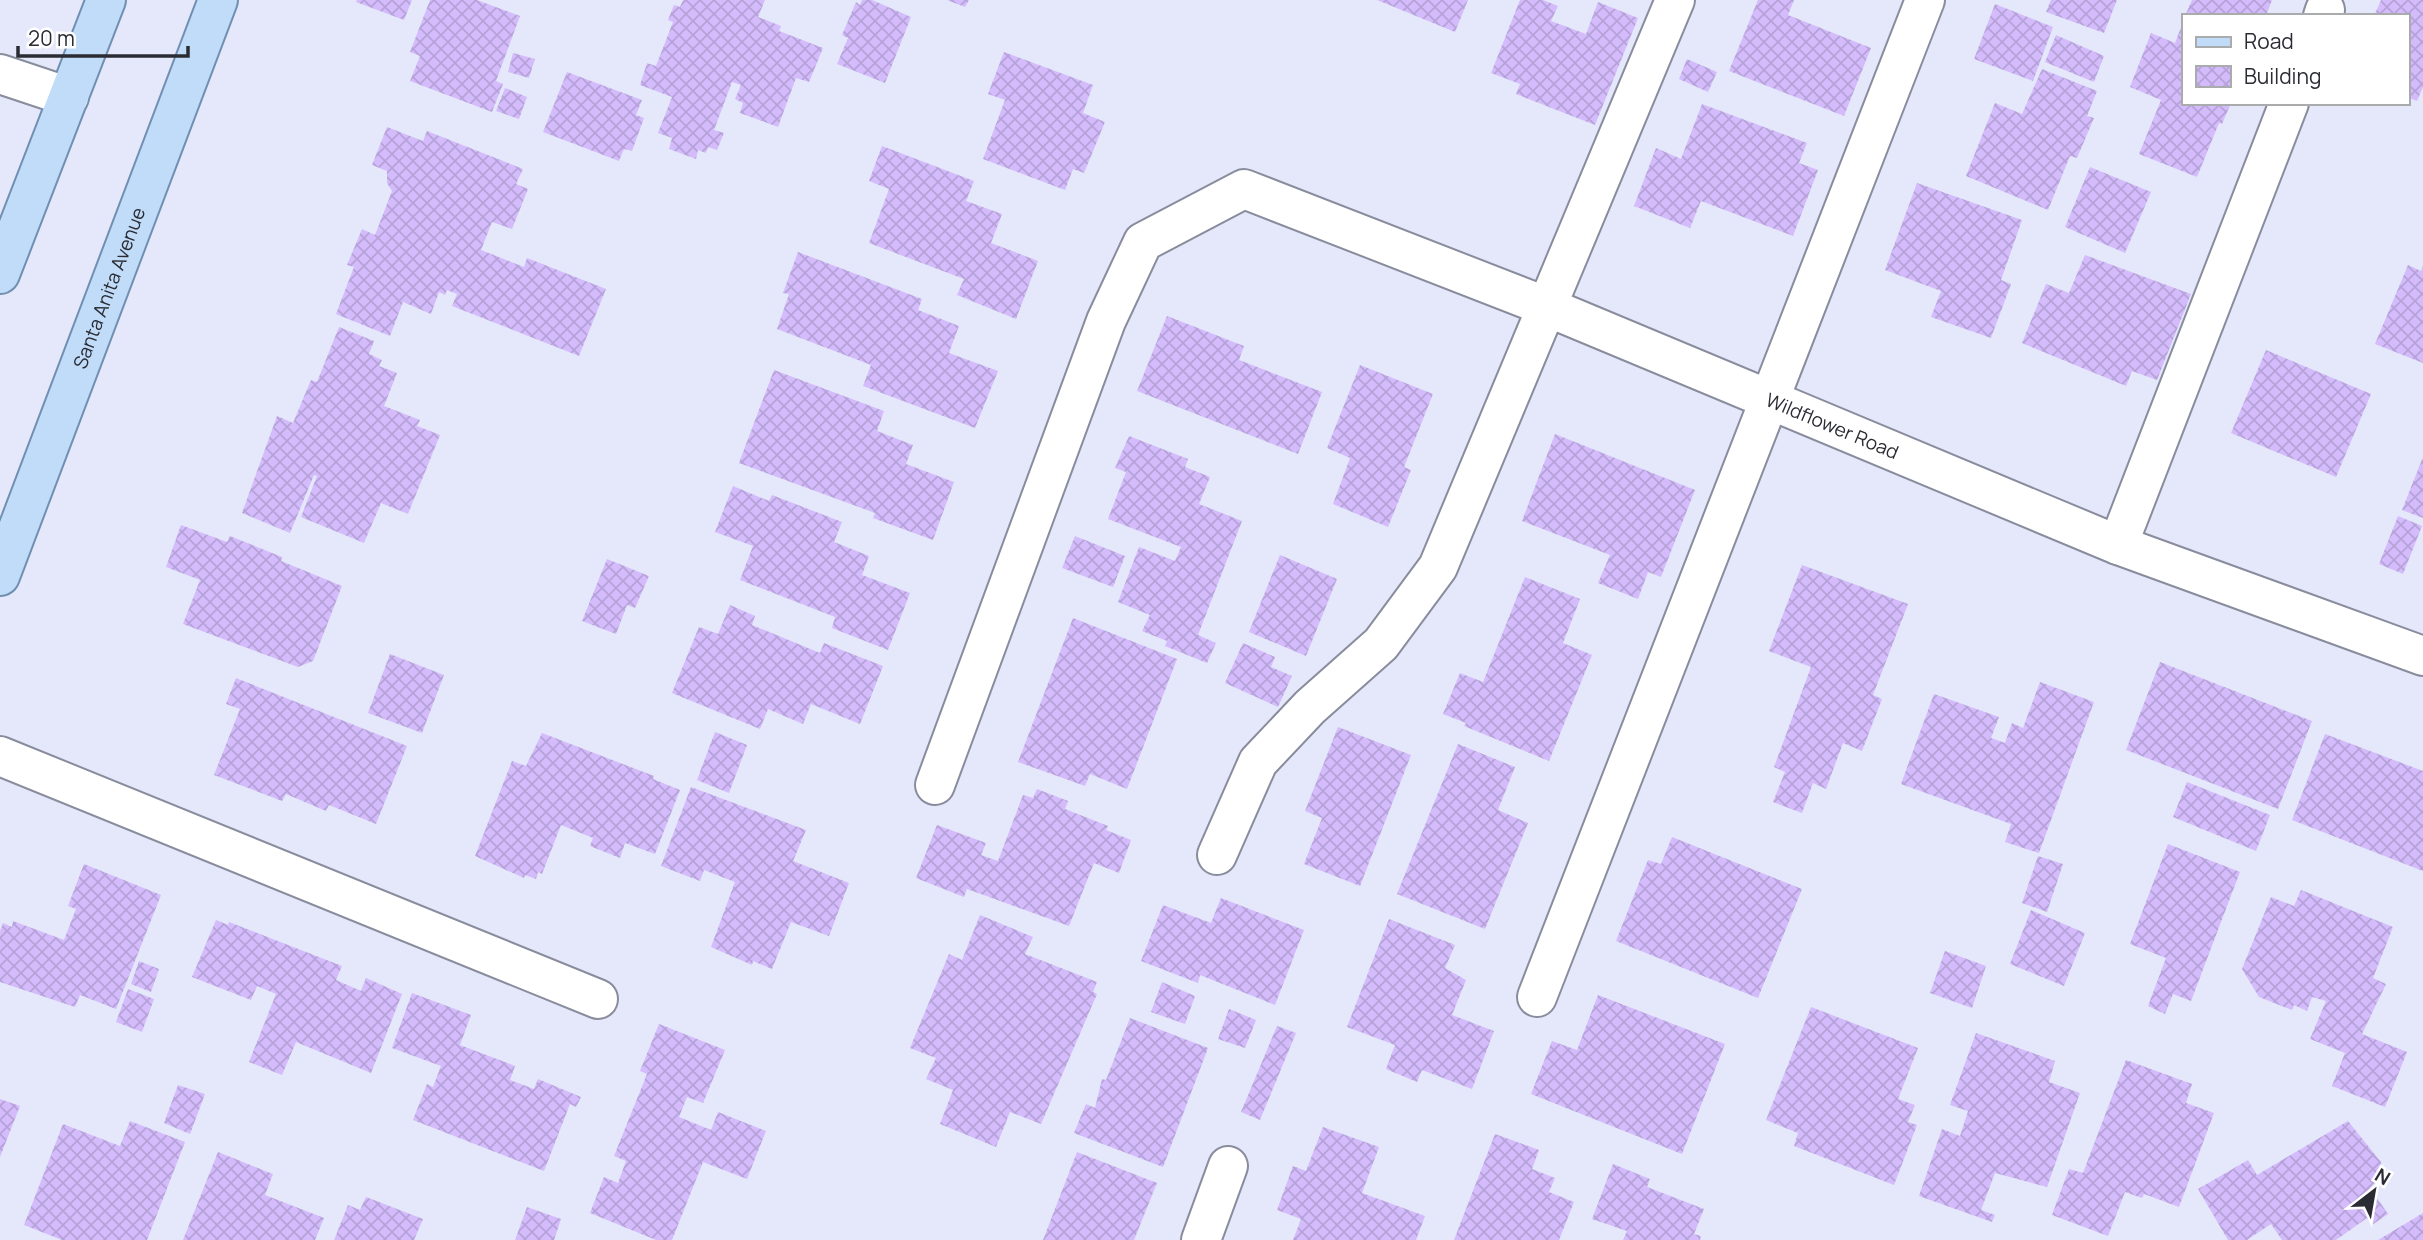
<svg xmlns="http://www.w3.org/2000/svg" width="2423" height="1240" viewBox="0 0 2423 1240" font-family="Manrope,sans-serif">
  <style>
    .building { fill: url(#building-cross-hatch) }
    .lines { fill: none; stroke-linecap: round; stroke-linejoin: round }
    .minor-casing { stroke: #888c9c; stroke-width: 42 }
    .major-casing { stroke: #718fb1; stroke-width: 42 }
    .minor { stroke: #fff; stroke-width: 38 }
    .major { stroke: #c0dcf9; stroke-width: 38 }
    .labels { text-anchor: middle; stroke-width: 6; stroke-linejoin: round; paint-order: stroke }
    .street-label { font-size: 19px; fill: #2b2c33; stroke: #fff }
  </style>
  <defs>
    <pattern id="building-cross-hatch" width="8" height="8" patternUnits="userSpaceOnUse" patternTransform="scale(1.75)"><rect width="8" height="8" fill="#d4bcfc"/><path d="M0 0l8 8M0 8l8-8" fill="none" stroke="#b6a2d8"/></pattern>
  </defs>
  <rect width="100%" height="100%" fill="#e4e8fa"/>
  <!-- building -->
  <path class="building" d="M357,0h55l-8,20 -48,-18z
    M430,0h47l43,16 -24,65 7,3 -11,28 -82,-31 10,-25 -10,-4z
    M683,0h82l-7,17 23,9 -2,5 44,17 -14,34 -13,-4 -18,49 -38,-14 3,-10 -8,-4 6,-14 -9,-3 -18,48 10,3 -7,17 -9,-3 -2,6 -8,-3 -2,9 -27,-10 3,-11 -14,-5 14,-36 -32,-12 7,-22 9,3 17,-44 -5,-2 6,-15 6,2z
    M862,0h10l39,17 -26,66 -48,-19 11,-26 -6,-3 14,-33 4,3z
    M947,0h22l-4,7z
    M1377,0h91l-13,32z
    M1520,0h23l15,6 -7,15 35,13 12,-32 40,16 -43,107 -79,-31 4,-10 -29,-11z
    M1758,0h36l-6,15 83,33 -27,68 -115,-45z
    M2051,0h66l-13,33 -58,-21z
    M2192,0h80l-6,16h-81z
    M2381,0h42v87l-6,14 -10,-4v-81h-33z
    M1995,4l58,23 -20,54 -59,-22z
    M2183,22v81h48l-9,21 -3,-1 -22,54 -58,-23 22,-54 -31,-13 21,-54 24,10z
    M2056,35l48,21 -10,26 -49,-20z
    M1004,52l89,33 -10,28 22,9 -21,51 -11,-4 -8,21 -82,-31 22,-59 -17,-6z
    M513,53l22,6 -6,19 -21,-6z
    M1687,59l30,13 -9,20 -29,-13z
    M2042,69l55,22 -10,25 7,2 -17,40 -7,-2 -22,54 -82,-34 29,-73 27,11z
    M567,72l75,28 -6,15 8,3 -12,33 -8,-2 -5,12 -76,-29z
    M505,88l22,9 -8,22 -23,-8z
    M1702,104l105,39 -8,20 19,7 -25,66 -92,-35 -11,27 -56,-22 22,-58 25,11z
    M387,127l36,14 4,-10 96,38 -7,15 12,5 -16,40 -20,-7 -11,28 43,17 3,-9 79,31 -27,67 -127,-50 5,-12 -10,-4 -2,5 -6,-3 -8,22 -28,-12 -13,34 -54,-22 18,-47 -7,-2 15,-36 13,6 17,-44 -5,-8v-12l-15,-6z
    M882,146l92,35 -8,20 36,13 -11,29 47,18 -22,58 -59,-24 7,-16 -95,-36 20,-54 -20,-8z
    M2090,167l61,25 -26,61 -60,-26z
    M1917,183l105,37 -21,60 10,4 -20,54 -60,-21 10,-26 -56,-21z
    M798,252l124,47 -4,11 41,16 -10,27 49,18 -23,57 -112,-42 8,-21 -94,-36 12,-35 -6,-1z
    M2085,255l106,39 -34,86 -25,-9 -6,15 -104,-43 24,-59 23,9z
    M2408,265l13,6 2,-5v97l-48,-19z
    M1167,316l77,30 -5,14 83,32 -24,62 -161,-63z
    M339,327l35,14 -5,13 13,6 -3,6 18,7 -13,33 36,14 -3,6 23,9 -32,79 -27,-11 -17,40 -63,-26 16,-41 -3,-1 -24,58 -48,-20 35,-97 16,7 18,-43 6,2z
    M2266,350l105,44 -35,83 -105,-44z
    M1360,365l73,29 -29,73 7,3 -23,57 -55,-23 17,-46 -23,-10z
    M774,370l110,41 -7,20 36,14 -7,19 48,18 -21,58 -60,-22 2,-5 -136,-50z
    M1555,434l140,56 -34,87 -13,-5 -10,27 -40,-16 12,-28 -88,-34z
    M1129,436l59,23 -3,8 25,10 -11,27 43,17 -44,114 18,8 -9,20 -42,-17 2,-5 -25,-10 8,-16 -32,-13 21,-55 36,14 6,-14 -73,-28 18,-47 -11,-4z
    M2423,457v61l-21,-8z
    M733,486l36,15 3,-6 70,27 -8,20 35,14 -7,19 48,18 -22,57 -56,-22 3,-11 -95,-37 13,-34 -38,-14z
    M2398,516l24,10 -19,48 -24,-10z
    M181,525l46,17 3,-6 52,21 -1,4 61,25 -29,75 -15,6 -115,-43 17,-44 -34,-13z
    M1075,536l50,20 -12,31 -51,-19z
    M1280,555l57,24 -31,77 -57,-24z
    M607,559l42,17 -14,32 -8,-3 -11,29 -34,-13z
    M1802,565l106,39 -35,91 9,4 -20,52 -19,-8 -17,46 -13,-6 -11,30 -29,-11 12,-30 -11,-5 37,-100 -42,-16z
    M1525,577l55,22 -17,44 29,12 -43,106 -85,-35 2,-3 -23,-9 17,-41 23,9z
    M730,605l25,11 -3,9 68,28 4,-10 59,23 -23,58 -49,-20 -8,20 -35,-15 -8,20 -88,-36 27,-66 19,7z
    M1073,618l104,41 -50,130 -37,-15 -5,12 -67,-24z
    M1243,643l32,14 -4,10 21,9 -14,31 -53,-24z
    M390,654l54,21 -22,58 -54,-20z
    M2160,662l152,59 -34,88 -152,-59z
    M236,678l171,68 -31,78 -47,-19 -3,6 -40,-17 -4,7 -68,-26 26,-66 -14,-5z
    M2040,682l54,20 -55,151 -34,-11 6,-18 -110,-40 33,-90 65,23 -8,21 14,5 7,-20 11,5z
    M1338,727l73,28 -51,131 -56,-22 18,-46 -17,-7z
    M715,732l32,13 -18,48 -32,-13z
    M542,733l112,43 -1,3 27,11 -25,64 -30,-11 -5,15 -30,-12 3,-8 -32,-13 -19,49 -4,-2 -2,7 -11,-4 -1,3 -49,-22 37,-95 14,5z
    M2325,734l98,37v100l-131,-51z
    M1458,744l57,23 -17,43 30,13 -43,106 -88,-35z
    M2187,782l83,33 -14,36 -83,-34z
    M691,787l115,43 -13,31 56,22 -20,53 -38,-14 -19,47 -19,-8 -1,4 -41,-18 24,-65 -31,-12 -4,11 -39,-15z
    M1037,789l31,12 -3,8 43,17 -2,4 25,10 -12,33 -25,-10 -25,63 -102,-37 -3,8 -48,-19 21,-53 49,18 -5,12 17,6 25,-66 10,3z
    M1672,837l130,52 -44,109 -142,-57 32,-81 13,4z
    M2168,844l72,28 -49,129 -18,-7 -8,20 -17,-8 18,-48 -36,-14z
    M2038,856l25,8 -16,48 -25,-9z
    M84,864l77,31 -45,114 -36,-14 -5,12 -75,-25v-51l3,-8 9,4 1,-6 51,19 12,-31 -8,-3z
    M2301,890l92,37 -20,51 13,6 -24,50 45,18 -22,55 -53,-21 13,-33 -35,-14 16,-38 -14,-4 -5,14 -13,-6 -2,5 -33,-13 -17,-28 29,-72 23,9z
    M1221,898l83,32 -29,75 -75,-30 -2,8 -57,-22 22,-56 48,18z
    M2031,910l54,23 -21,53 -54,-22z
    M980,915l53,22 -8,17 72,28 -4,10 4,2 -56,130 -31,-12 -14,35 -56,-23 13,-34 -27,-11 10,-21 -26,-10 39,-94 13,6z
    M1389,919l66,26 -10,23 21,12 -14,35 42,16 -22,58 -50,-19 -5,12 -31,-13 9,-24 -48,-18z
    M216,920l12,5 1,-3 113,44 -6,14 25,11 5,-13 36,16 -31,79 -75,-31 -14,33 -33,-13 27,-68 -19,-8 -6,14 -59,-23z
    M1945,951l41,15 -14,42 -42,-15z
    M139,961l20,8 -8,23 -20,-8z
    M1162,982l33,14 -10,28 -34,-12z
    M128,989l26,10 -12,33 -26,-10z
    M412,993l59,22 -11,30 55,21 -5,14 24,9 4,-10 43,18 -5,10 -6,-3 -26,67 -131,-51 14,-36 6,3 8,-21 -49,-18z
    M1598,995l127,49 -43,110 -151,-60 21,-53 25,9z
    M1811,1007l107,41 -20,51 17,6 -7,17 9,3 -23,60 -100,-39 4,-13 -32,-13z
    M1229,1009l27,11 -11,28 -27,-9z
    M1130,1018l78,30 -45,119 -89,-34 12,-29 9,4 7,-29 4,1z
    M659,1024l66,26 -22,53 -16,-6 -8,20 32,13 7,-18 48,19 -19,48 -44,-17 -31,78h-16l-66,-27 14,-36 14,6 8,-22 -12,-5 33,-82 -7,-3z
    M1277,1026l19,7 -36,87 -19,-8z
    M1976,1033l79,28 -6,21 31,11 -33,94 -52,-14 -14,37 14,5 -3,7 -73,-26 23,-67 18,7 8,-25 -18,-6z
    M2126,1060l66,24 -6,19 28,10 -35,94 -35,-13 -2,4 -17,-6 -17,44 -56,-21 17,-46 14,4z
    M178,1085l27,9 -15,40 -26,-11z
    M0,1099l20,7 -20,51z
    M130,1121l55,21 -38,98h-85l-38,-15 39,-101 57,22z
    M2348,1121l33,41v14l-11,12 18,26 -16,11 -5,-7 -31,22h-54l-11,-16 -24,16h-19l-30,-51 50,-29 9,15z
    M1323,1127l56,20 -17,46 63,23 -9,24h-123l8,-21 -24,-9 16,-44 13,5z
    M1495,1134l44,16 -7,19 23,9 -6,14 25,10 -15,38h-105z
    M218,1152l55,22 -8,21 59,23 -9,22h-132z
    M1077,1152l80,31 -23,57h-91z
    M1613,1164l37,15 -3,8 57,22 -10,25 7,2 -1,4h-77l4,-9 -35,-12z
    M366,1197l57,22 -9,21h-80l14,-35 12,5z
    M527,1207l34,12 -7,21h-39z
    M2423,1213v27h-45z"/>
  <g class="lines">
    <!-- minor casing -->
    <g class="minor-casing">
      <g id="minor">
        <path d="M2323,16l2,-6"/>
        <path d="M0,74l69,23"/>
        <path d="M2118,545l171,-442"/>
        <path d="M0,756l598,243"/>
        <path id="s1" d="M935,785l171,-464 37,-79 101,-53 301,117 573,239 305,111"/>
        <path d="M1217,855l41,-93 52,-55 71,-63 57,-77 237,-567"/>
        <path d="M1537,997l388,-997"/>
        <path d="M1201,1240l27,-74"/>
      </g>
    </g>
    <!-- major casing -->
    <g class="major-casing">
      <g id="major">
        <path d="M0,274l106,-274"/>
        <path id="s2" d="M0,576l218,-576"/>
      </g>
    </g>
    <!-- minor -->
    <use href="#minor" class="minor"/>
    <!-- major -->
    <use href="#major" class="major"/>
  </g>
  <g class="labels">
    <!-- street labels -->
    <g class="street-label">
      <text dy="7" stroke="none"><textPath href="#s2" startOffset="308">Santa Anita Avenue</textPath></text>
      <text dy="7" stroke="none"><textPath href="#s1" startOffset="1330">Wildflower Road</textPath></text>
    </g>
  </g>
  <!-- legend -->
  <rect x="2182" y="14" width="228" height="91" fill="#ffffff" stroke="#aaabad" stroke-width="2"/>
  <rect x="2196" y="37" width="35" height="10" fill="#c0dcf9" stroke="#aaabad" stroke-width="2"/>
  <text x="2244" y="49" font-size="21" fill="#2b2c33">Road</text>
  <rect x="2196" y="66" width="35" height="21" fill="url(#building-cross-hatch)" stroke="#aaabad" stroke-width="2"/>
  <text x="2244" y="84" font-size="21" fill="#2b2c33">Building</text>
  <!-- north arrow -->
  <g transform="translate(2374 1191) rotate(31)" stroke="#ffffff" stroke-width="5" paint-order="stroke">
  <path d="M0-5L12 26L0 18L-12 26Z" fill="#2b2c33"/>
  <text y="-10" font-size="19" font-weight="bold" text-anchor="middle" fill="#2b2c33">N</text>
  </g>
  <!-- scale -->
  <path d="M18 46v10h170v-10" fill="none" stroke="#2b2c33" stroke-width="3.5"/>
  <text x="28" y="46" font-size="21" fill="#2b2c33" stroke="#ffffff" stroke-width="5" paint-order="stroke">20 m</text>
</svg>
